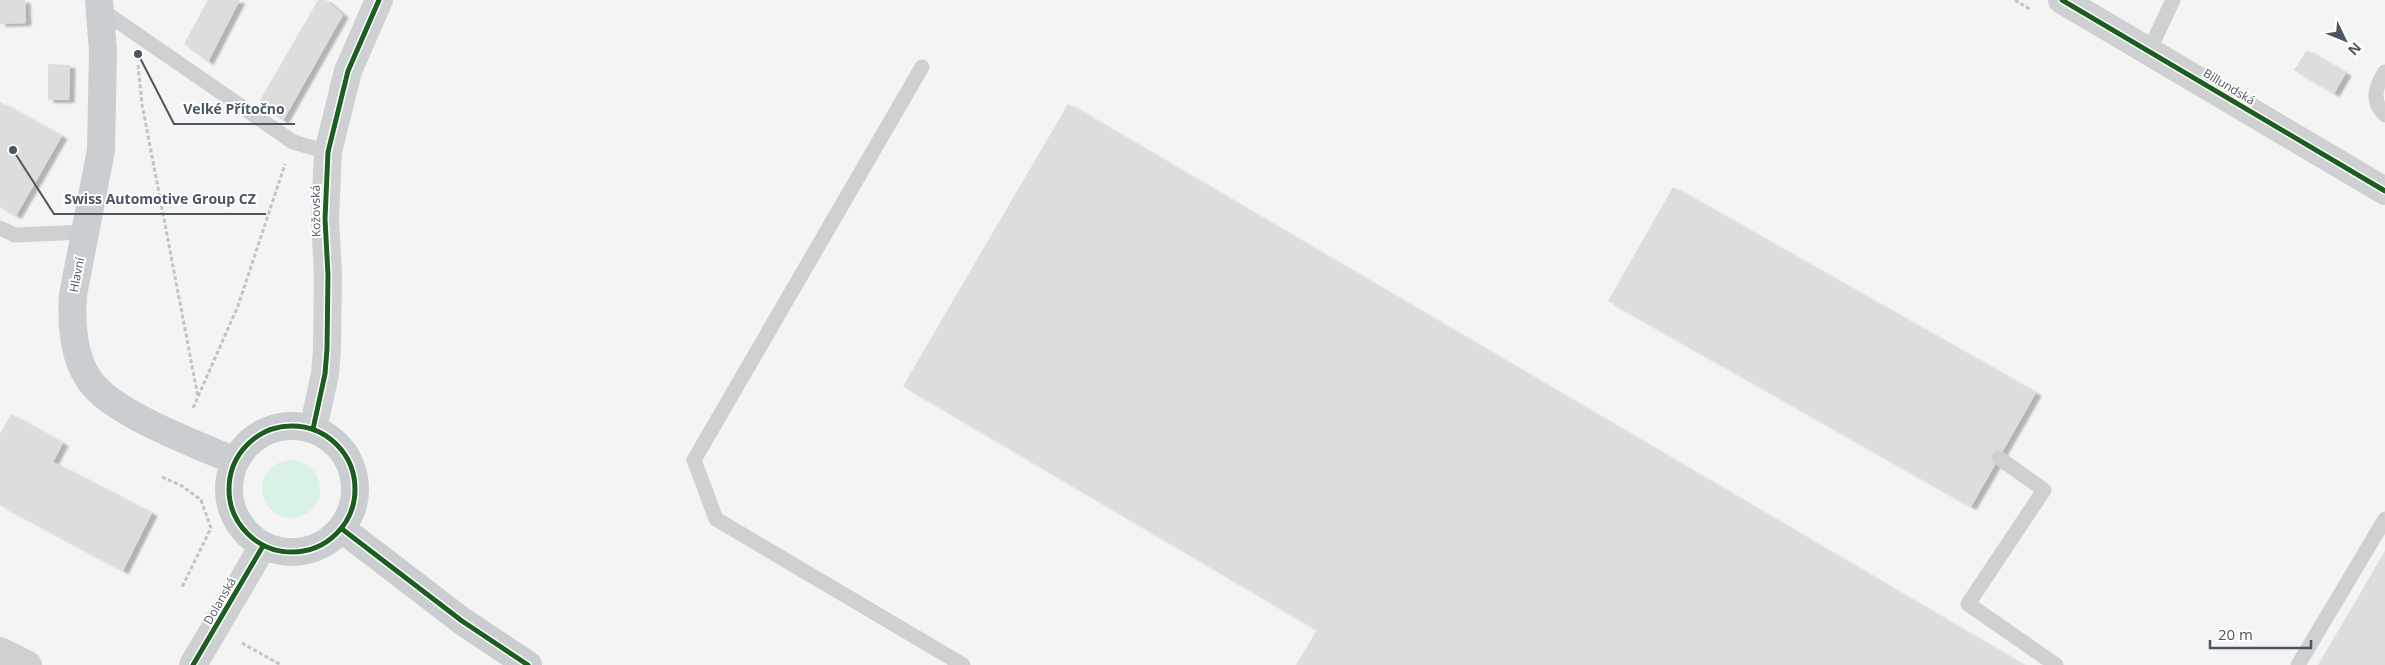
<svg xmlns="http://www.w3.org/2000/svg" width="2385" height="665" viewBox="0 0 2385 665" font-family="'Open Sans',sans-serif">
  <style>
    .green { fill: #d9f2e3 }
    .building { fill: #ddddde; filter: url(#shadow) }
    .lines { fill: none; stroke-linecap: round; stroke-linejoin: round }
    .path { stroke: #bcc7c4; stroke-width: 3; stroke-dasharray: 4 2.5; stroke-linecap: butt }
    .lane { stroke: #ced0d2; stroke-width: 15 }
    .street { stroke: #ced0d2; stroke-width: 28 }
    .secondary { stroke: #ced0d4; stroke-width: 28 }
    .primary { stroke: #caced1; stroke-width: 28 }
    .cycleway-casing { stroke: #fff; stroke-width: 8 }
    .cycleway { stroke: #1b5e20; stroke-width: 5 }
    .labels { text-anchor: middle; stroke-width: 4; stroke-linejoin: round; paint-order: stroke }
    .street-label { font-size: 12px; fill: #4a5661; stroke: #fff }
    .leader { fill: none; stroke: #4a5661; stroke-width: 2 }
    .callout-dot { fill: #4a5661; stroke: #fff; stroke-width: 2 }
    .callout-label { font-size: 14px; text-anchor: middle; font-weight: bold; fill: #4a5661; stroke: #fff; stroke-width: 4; stroke-linejoin: round; paint-order: stroke }
  </style>
  <defs>
    <filter id="shadow"><feDropShadow dx="5.5" dy="3" stdDeviation="1" flood-color="#0004"/></filter>
  </defs>
  <rect width="100%" height="100%" fill="#f4f4f4"/>
  <!-- green -->
  <path class="green" d="M262 489a29 29 0 1 1 58 0a29 29 0 1 1-58 0Z"/>
  <!-- building -->
  <path class="building" d="M0,0h25l1,23 -26,1z
    M208,0h32l-32,62 -24,-18z
    M318,0h8l17,15 -60,106 -24,-19z
    M2307,50l39,23 -12,21 -40,-24z
    M48,64l22,1 -1,35h-21z
    M0,102l62,34 -46,80 -16,-9z
    M1068,104l955,561h-727l21,-35 -414,-244z
    M1673,187l363,206 -65,114 -363,-206z
    M11,414l52,29 -10,19 99,51 -29,58 -123,-66v-71z
    M2385,551v114h-67z"/>
  <g class="lines">
    <!-- path -->
    <path class="path" d="M2015,0l16,10
      M138,65l4,39 56,293
      M193,408l45,-102 47,-142
      M162,477l20,9 19,14 10,28 -29,59
      M242,643l39,22"/>
    <!-- lane -->
    <path class="lane" d="M100,9l193,133 35,10
      M2149,51l24,-51
      M922,67l-228,393 22,59 247,146
      M2385,72c-10,14 -14,30 0,43
      M0,228l15,7 70,-3
      M1999,458l45,32 -76,114 88,61
      M2298,665l87,-146"/>
    <!-- street -->
    <path class="street" d="M2062,0l323,191
      M0,651l28,14"/>
    <!-- secondary -->
    <path class="secondary" d="M313,429l12,-55 2,-25 1,-74 -3,-56 3,-67 20,-81 31,-71
      M193,665l70,-119"/>
    <!-- primary -->
    <path class="primary" d="M99,0l4,51 -2,99 -28,145c-2,30 0,67 21,91 26,30 104,59 141,75
      M229 489a63 63 0 1 1 126 0a63 63 0 1 1-126 0Z
      M342,529l120,92 66,44"/>
    <!-- cycleway casing -->
    <g class="cycleway-casing">
      <path id="cycleway" d="M2062,0l323,191
        M229 489a63 63 0 1 1 126 0a63 63 0 1 1-126 0Z
        M313,429l12,-55 2,-25 1,-74 -3,-56 3,-67 20,-81 31,-71
        M342,529l120,92 66,44
        M193,665l70,-119"/>
    </g>
    <!-- cycleway -->
    <use href="#cycleway" class="cycleway"/>
  </g>
  <g class="labels">
    <!-- street labels -->
    <g class="street-label">
      <text transform="translate(2229 87) rotate(31)" y="4">Billundská</text>
      <text transform="translate(316 211) rotate(-91)" y="4">Kožovská</text>
      <text transform="translate(77 275) rotate(-79)" y="4">Hlavní</text>
      <text transform="translate(220 601) rotate(-60)" y="4">Dolanská</text>
    </g>
  </g>
  <!-- callouts -->
  <path class="leader" d="M138 54L174 124H295M13 150L54 214H266"/>
  <g class="callout-dot">
    <circle cx="138" cy="54" r="5"/>
    <circle cx="13" cy="150" r="5"/>
  </g>
  <g class="callout-label">
    <text x="234" y="114">Velké Přítočno</text>
    <text x="160" y="204">Swiss Automotive Group CZ</text>
  </g>
  <!-- north arrow -->
  <g transform="translate(2345 40) rotate(133)" stroke="#ffffff" stroke-width="4" paint-order="stroke">
  <path d="M0-4L9 19L0 12L-9 19Z" fill="#4a5661"/>
  <text y="-8" font-size="14" font-weight="bold" text-anchor="middle" fill="#4a5661">N</text>
  </g>
  <!-- scale -->
  <path d="M2210 640v8h101v-8" fill="none" stroke="#4a5661" stroke-width="2.5"/>
  <text x="2218" y="640" font-size="15" fill="#4a5661" stroke="#ffffff" stroke-width="4" paint-order="stroke">20 m</text>
</svg>
